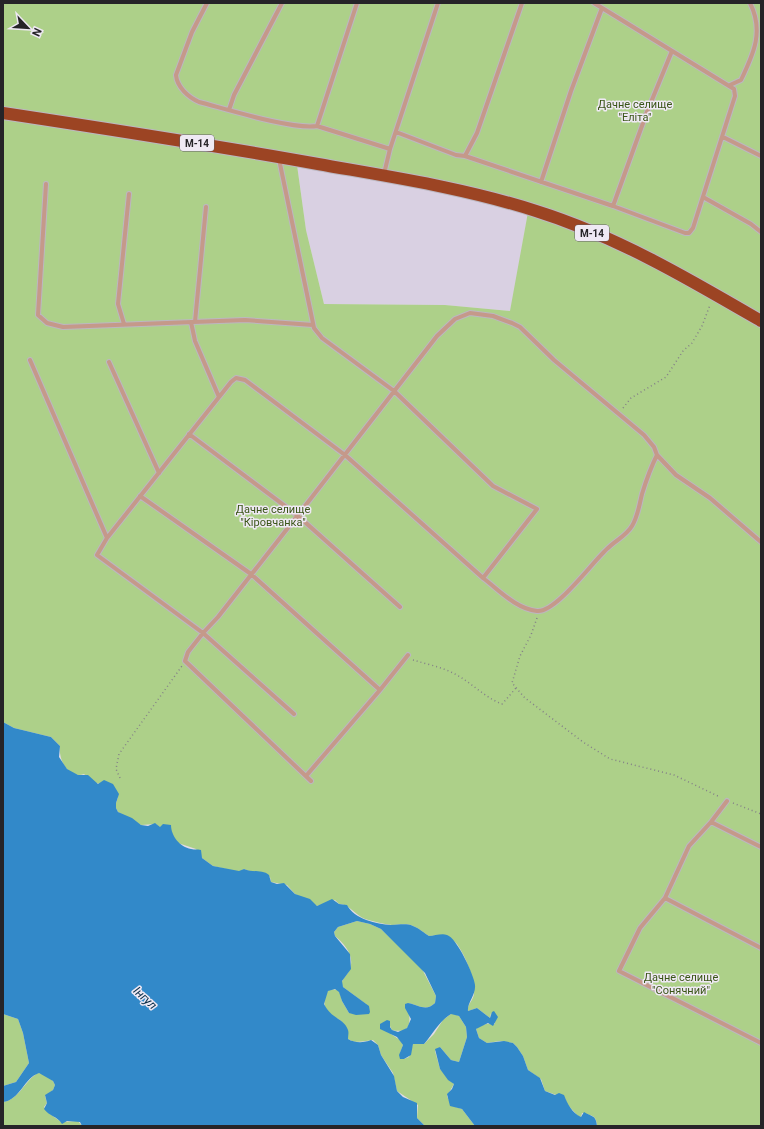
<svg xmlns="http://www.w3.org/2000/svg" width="764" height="1129" viewBox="0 0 764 1129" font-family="Roboto,sans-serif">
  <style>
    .built { fill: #d9d0e2 }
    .green { fill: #add089 }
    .water { fill: #3289c9 }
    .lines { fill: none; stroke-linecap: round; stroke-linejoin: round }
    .lane-casing { stroke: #bcb7c1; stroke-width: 6 }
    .highway-casing { stroke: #bcb7c1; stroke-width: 14 }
    .path { stroke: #848088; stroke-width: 1.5; stroke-dasharray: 1 3; stroke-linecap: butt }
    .lane { stroke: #c5998a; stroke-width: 4 }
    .highway { stroke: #9c4423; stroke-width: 12 }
    .labels { text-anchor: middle; stroke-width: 3; stroke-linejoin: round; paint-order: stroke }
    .shield { fill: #efe9f4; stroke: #625f65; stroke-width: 1 }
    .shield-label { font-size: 10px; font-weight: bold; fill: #262428 }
    .park-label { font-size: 11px; fill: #3a5517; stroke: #efe9f4 }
    .water-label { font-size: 12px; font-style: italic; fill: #0a2f49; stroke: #efe9f4 }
  </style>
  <rect width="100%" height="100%" fill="#e2dce7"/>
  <!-- built -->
  <path class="built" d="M297,165l164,29 67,18 -17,99 -66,-6 -121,-1 -18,-74z"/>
  <!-- green -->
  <path class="green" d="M3,3h758v312l-44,-27 -73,-39 -27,-12 -125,-45 -104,-22 -385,-62z
    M3,118l294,47 9,65 18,74 121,1 65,6 18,-99 29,10 82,35 122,70v799h-164c-1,-12 -5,-10 -15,-13l-1,4 -3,-1 -11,-12 -2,-6 -20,-7 -4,-12 -13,-9 -5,-14 -6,-9 -4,-4 -13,-2 -13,2 -8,-5 -3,-9c5,-5 12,-6 19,-5l-4,-11 -1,5 -13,-10 -9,3c-1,-7 5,-10 6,-17 1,-15 -8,-37 -17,-50 -3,-3 -9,-7 -13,-9l-15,1c-5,-3 -10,-8 -16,-10 -7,-3 -14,-1 -21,-1 -9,-1 -19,-4 -27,-6 -10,-4 -17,-16 -26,-15l-4,-4 -18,6 -22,-12 -8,-9 -16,-3 -1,-5c-9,-4 -17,-4 -26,-8l-5,3 -26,-6 -11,-8 -6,-9 -18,-6 -22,-19 -15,1 -23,-13 -2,-4v-5l2,-6 -18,-13 -7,-2 -9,-8c-16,6 -26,-15 -24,-28l-9,-9 -37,-9 -11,-6z
    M357,921l13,3 11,5 40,38 15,29 -1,7c-9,9 -16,2 -27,0 1,14 7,32 -16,27l-5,-10 4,14 9,6 3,5 -3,8 4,6 5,-2 4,-13h11l10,-10 9,-14 8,-6h3l5,2 7,11 1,10 -8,25 -8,-2 -11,-13 -5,4 5,18 14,15 -7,12c4,9 5,10 15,13l13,17h-50l-8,-8 1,-13 -21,-14 -4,-18 -12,-18 -3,-10 -5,-5c-8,1 -18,4 -25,-1 -1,-7 -1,-11 -6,-17 -3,-4 -8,-4 -12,-7 -7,-6 -8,-20 0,-26l8,1 2,3 2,8 7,12 17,1v-10l-23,-17 -2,-3c2,-6 6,-9 8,-13 7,-14 -4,-27 -14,-35l-1,-4 4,-5z
    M3,1014l15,5 5,14 6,30 -13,19 -13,4z
    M38,1073c7,0 15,6 17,12l-2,5 -8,6 2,7 -3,4 6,7 11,8 17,-1 4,5h-79v-24c16,-2 22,-22 35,-29z"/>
  <!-- water -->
  <path class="water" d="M3,722l11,6 37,9 9,9 -1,11 8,12 11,6h10l10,9 6,-4 9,4 6,10 -3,9v5l2,4 14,6 9,7 7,1 7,-3 5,4 3,-3 8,1c0,11 9,22 20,24 4,1 6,0 10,1l1,8 11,8 26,5 5,-2c8,4 18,0 25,6l2,7 6,2 7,-1 11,11 15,5 7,7 15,-7 7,5 8,1c7,14 30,19 44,20 8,0 15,-2 22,1 6,2 11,7 16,10 5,0 13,-3 18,-1 10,3 27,40 28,50 1,10 -8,18 -7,26l9,-3 13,10 2,-6 2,-1 4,6 -5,9 -5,-3 -12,6 3,9 8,5 17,-2 9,2 4,4 6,9 5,14 12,8 5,13 10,4 4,-2 5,2c3,8 8,18 17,22l3,-5c7,5 12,2 13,14h-122l-13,-17 -12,-3 -3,-12 5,-5 2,-5 -6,-4 -8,-11 -5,-20 5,-2 11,13 8,2 8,-25 -1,-10 -7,-11 -8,-2c-12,7 -18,20 -27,30h-11l-2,11 -7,4h-4l-1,-4 4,-10 -6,-8 -17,-8v-5l7,-4 3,1v6l2,3 6,2 9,-4 4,-9 -6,-11v-4l3,-1c11,2 18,9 27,0l1,-7 -11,-23 -44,-44 -11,-5 -13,-3 -19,6 -4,5 1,4 15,18 1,15 -9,12 1,6 26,19 1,6 -1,2 -13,1 -7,-2 -7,-12 -3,-9 -4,-3 -7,2 -4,13c7,15 20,14 24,26 1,3 0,6 0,9 6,4 16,4 23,1l7,5 3,10 13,21 3,15 6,6 14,6v15l8,8h-343l-2,-4 -13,-1 -5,3c-5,-8 -13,-8 -18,-15l3,-6 -2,-8 8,-5 2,-5 -2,-4 -14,-8c-15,5 -19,27 -36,29v-16l13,-4 13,-19 -6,-30 -5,-14 -15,-5z"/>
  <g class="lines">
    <!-- lane casing -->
    <g class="lane-casing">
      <path id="lane" d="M207,3l-15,29 -16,43c1,12 12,22 23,27 27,7 94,28 118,24l73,23
        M730,85l11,-5c13,-27 23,-49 9,-77
        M229,110l5,-15 48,-92
        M317,126l40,-123
        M396,132l60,23 9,1 148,50 72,27h4l4,-5 42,-132 -1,-7 -140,-86
        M723,137l38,19
        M465,156l12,-23 45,-130
        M279,159l35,169 8,10 72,53 99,95 44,23 -54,69c16,12 33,31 54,33 19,2 56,-50 71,-63 8,-8 18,-12 24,-22 6,-10 7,-20 10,-32 4,-13 9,-27 15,-39
        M384,174l6,-25 48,-146
        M541,182l30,-91 31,-83
        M46,184l-8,131 9,8 16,4 182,-7 68,5
        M703,197l48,27 10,8
        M613,206l34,-94 25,-61
        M191,322l4,19 24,56
        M195,322l11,-115
        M124,324l-6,-20 11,-110
        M30,360l77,178
        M109,362l50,111
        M189,434l108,81 103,92
        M140,496l111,78 129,116
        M294,714l-91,-81 -106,-78 10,-17 124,-156 5,-4 9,2 100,75 138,123
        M306,776l74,-86 28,-35
        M311,781l-126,-120 3,-9 15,-19 15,-16 73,-93 146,-188 18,-17 15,-6 23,3 19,7 8,4 34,33 90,75 10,12 3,8 19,20 34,23 51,44
        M727,801l-16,21 -22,24 -24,52 -25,30 -21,43 142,72
        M711,822l50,25
        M665,898l96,50"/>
    </g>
    <!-- highway casing -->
    <g class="highway-casing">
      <path id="highway" d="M3,113c105,16 210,32 315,51 73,13 147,24 218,47 80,25 153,68 225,110"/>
    </g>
    <!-- path -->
    <path class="path" d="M623,408l8,-10 35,-21 17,-26 9,-8 10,-17 8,-21
      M537,618l-6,17 -11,21 -8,27 13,15 58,44 27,17 64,16 46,22
      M413,660c13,4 29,7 42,14 17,9 29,23 47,30l14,-16
      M120,778l-4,-9 3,-15 63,-88
      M733,803l28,11"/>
    <!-- lane -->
    <use href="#lane" class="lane"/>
    <!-- highway -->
    <use href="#highway" class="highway"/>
  </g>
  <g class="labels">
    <!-- shield labels -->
    <g class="shield">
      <rect x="180" y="135" width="34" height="16" rx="3"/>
      <rect x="575" y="225" width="34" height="16" rx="3"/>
    </g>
    <g class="shield-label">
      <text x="197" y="147">М-14</text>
      <text x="592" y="237">М-14</text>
    </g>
    <!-- park labels -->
    <g class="park-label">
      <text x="635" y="108">Дачне селище<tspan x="635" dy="13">"Еліта"</tspan></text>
      <text x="273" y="513">Дачне селище<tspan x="273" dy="13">"Кіровчанка"</tspan></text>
      <text x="681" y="981">Дачне селище<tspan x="681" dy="13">"Сонячний"</tspan></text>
    </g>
    <!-- water labels -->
    <g class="water-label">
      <text transform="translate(145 998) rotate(43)" y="4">Інгул</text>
    </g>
  </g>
  <!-- border -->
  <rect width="764" height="1129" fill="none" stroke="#262428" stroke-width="8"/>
  <!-- north arrow -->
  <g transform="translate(28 28) rotate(115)" stroke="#efe9f4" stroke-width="3" paint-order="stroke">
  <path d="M0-3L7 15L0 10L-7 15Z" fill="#262428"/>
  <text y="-6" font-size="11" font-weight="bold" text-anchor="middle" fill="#262428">N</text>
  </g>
</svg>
